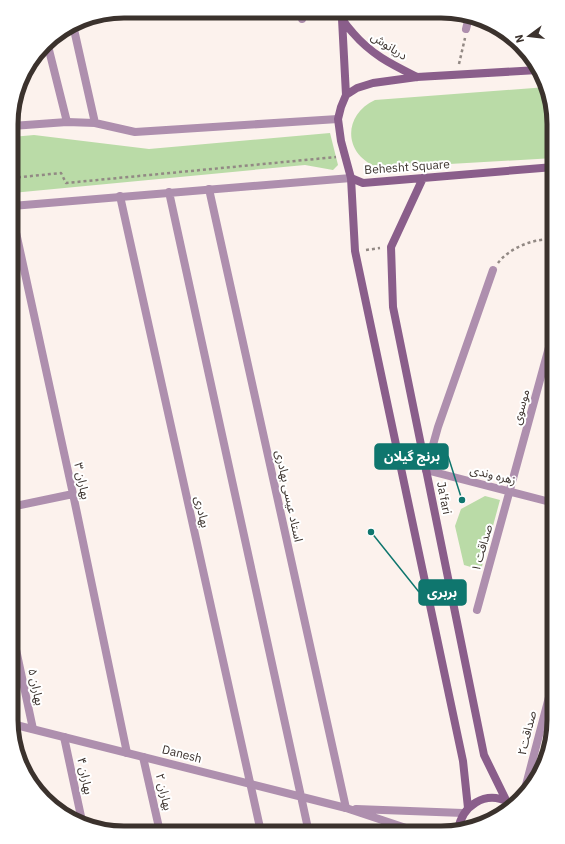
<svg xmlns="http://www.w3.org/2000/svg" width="565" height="844" viewBox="0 0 565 844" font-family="'IBM Plex Sans','Noto Sans Arabic',sans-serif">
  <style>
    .green { fill: #badba7 }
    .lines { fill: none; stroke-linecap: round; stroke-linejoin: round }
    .path { stroke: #928984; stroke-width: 2.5; stroke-dasharray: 3 3; stroke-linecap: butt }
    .pedestrian { stroke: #ae8fae; stroke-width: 8 }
    .minor { stroke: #ae8fae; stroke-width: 8 }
    .tertiary { stroke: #ae8fae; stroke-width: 8 }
    .secondary { stroke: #8a5e8b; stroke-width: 8 }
    .labels { text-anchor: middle; stroke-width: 4; stroke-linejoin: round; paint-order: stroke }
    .street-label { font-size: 12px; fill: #3b322d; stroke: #fff }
    .rim { fill: none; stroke: #3b322d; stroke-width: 5 }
    .leader { fill: none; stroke: #0f766e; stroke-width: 1.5 }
    .callout-dot { fill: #0f766e; stroke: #fff; stroke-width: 1.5 }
    .callout { fill: #0f766e; stroke: #0f766e; stroke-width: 1.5 }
    .callout-label { font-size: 13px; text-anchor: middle; font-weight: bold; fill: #fff }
  </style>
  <rect width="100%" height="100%" fill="#fcf2ed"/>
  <!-- green -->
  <path class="green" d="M547,87l7,37v34l-174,10c-36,-11 -39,-52 -5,-68z
    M330,133l8,32 -5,5 -28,-5 -293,28v-56l22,-2 115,14z
    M485,496l15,4 -19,70 -17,-5 -9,-39 6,-17z"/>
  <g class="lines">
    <!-- path -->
    <path class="path" d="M459,64l6,-26
      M12,178l49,-5 5,10 270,-26
      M366,250l14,-2
      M498,263c11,-15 38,-26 56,-23"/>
    <!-- pedestrian -->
    <path class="pedestrian" d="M301,12l1,7"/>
    <!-- minor -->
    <path class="minor" d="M466,29l3,-12
      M47,42l20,80
      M209,189l137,619
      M120,196l141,636
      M12,214l61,280 54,259
      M493,270l-55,157 -12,43 128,33
      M11,507l62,-13
      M477,610l77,-281
      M11,626l22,103
      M64,737l18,84
      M143,757l17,75
      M522,794l4,-9 28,-107"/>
    <!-- tertiary -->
    <path class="tertiary" d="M73,25l22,98
      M12,126l55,-4 28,1 40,9 203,-13
      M169,192l140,641
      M12,206l339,-28
      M12,724l334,84 75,25
      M356,809l107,4"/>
    <!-- secondary -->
    <path class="secondary" d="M340,12c2,9 7,14 13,21 19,22 38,31 64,44
      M342,19l4,76
      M351,178l12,5 191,-16
      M423,178l-32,69 2,60 91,448 22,45
      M468,808l-5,-47 -108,-510 -4,-73 -10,-37 -3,-22 3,-12 5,-12 11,-7 16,-5 44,-6 121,-7
      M458,830c4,-24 27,-40 50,-28"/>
  </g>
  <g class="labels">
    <!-- street labels -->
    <g class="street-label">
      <text transform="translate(389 46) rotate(33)" y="4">دریانوش</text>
      <text transform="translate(407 167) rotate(-4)" y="4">Behesht Square</text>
      <text transform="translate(521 407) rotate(-75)" y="4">موسوی</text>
      <text transform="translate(493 475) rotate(14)" y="4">زهره وندی</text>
      <text transform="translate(82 481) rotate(78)" y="4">بهاران ۳</text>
      <text transform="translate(289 496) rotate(78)" y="4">استاد عیسی بهادری</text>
      <text transform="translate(444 498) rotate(79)" y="4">Ja'fari</text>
      <text transform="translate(202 512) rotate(78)" y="4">بهادری</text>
      <text transform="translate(482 548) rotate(-74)" y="4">صداقت ۱</text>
      <text transform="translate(36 687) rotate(78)" y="4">بهاران ۵</text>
      <text transform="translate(527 733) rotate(-76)" y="4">صداقت۲</text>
      <text transform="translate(182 754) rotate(14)" y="4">Danesh</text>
      <text transform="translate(85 776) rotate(78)" y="4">بهاران ۴</text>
      <text transform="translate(164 792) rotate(77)" y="4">بهاران ۲</text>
    </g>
  </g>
  <!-- crop -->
  <path d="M0 0H565V844H0ZM124 18H441A106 106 0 0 1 547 124V720A106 106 0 0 1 441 826H124A106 106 0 0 1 18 720V124A106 106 0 0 1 124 18Z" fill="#fff" fill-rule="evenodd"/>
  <path class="rim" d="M124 18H441A106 106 0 0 1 547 124V720A106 106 0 0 1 441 826H124A106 106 0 0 1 18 720V124A106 106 0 0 1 124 18Z"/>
  <!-- callouts -->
  <path class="leader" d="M462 500L448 456M371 532L419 592"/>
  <g class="callout-dot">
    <circle cx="462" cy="500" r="4"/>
    <circle cx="371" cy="532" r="4"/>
  </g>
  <g class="callout">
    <rect x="375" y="444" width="73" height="25" rx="4"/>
    <rect x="419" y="580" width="47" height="25" rx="4"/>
  </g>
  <g class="callout-label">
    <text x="412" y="461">برنج گیلان</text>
    <text x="442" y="597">بربری</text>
  </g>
  <!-- north arrow -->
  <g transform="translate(529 36) rotate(255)" stroke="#ffffff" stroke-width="3" paint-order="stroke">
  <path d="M0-3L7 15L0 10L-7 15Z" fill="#3b322d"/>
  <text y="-6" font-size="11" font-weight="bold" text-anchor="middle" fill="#3b322d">N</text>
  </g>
</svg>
